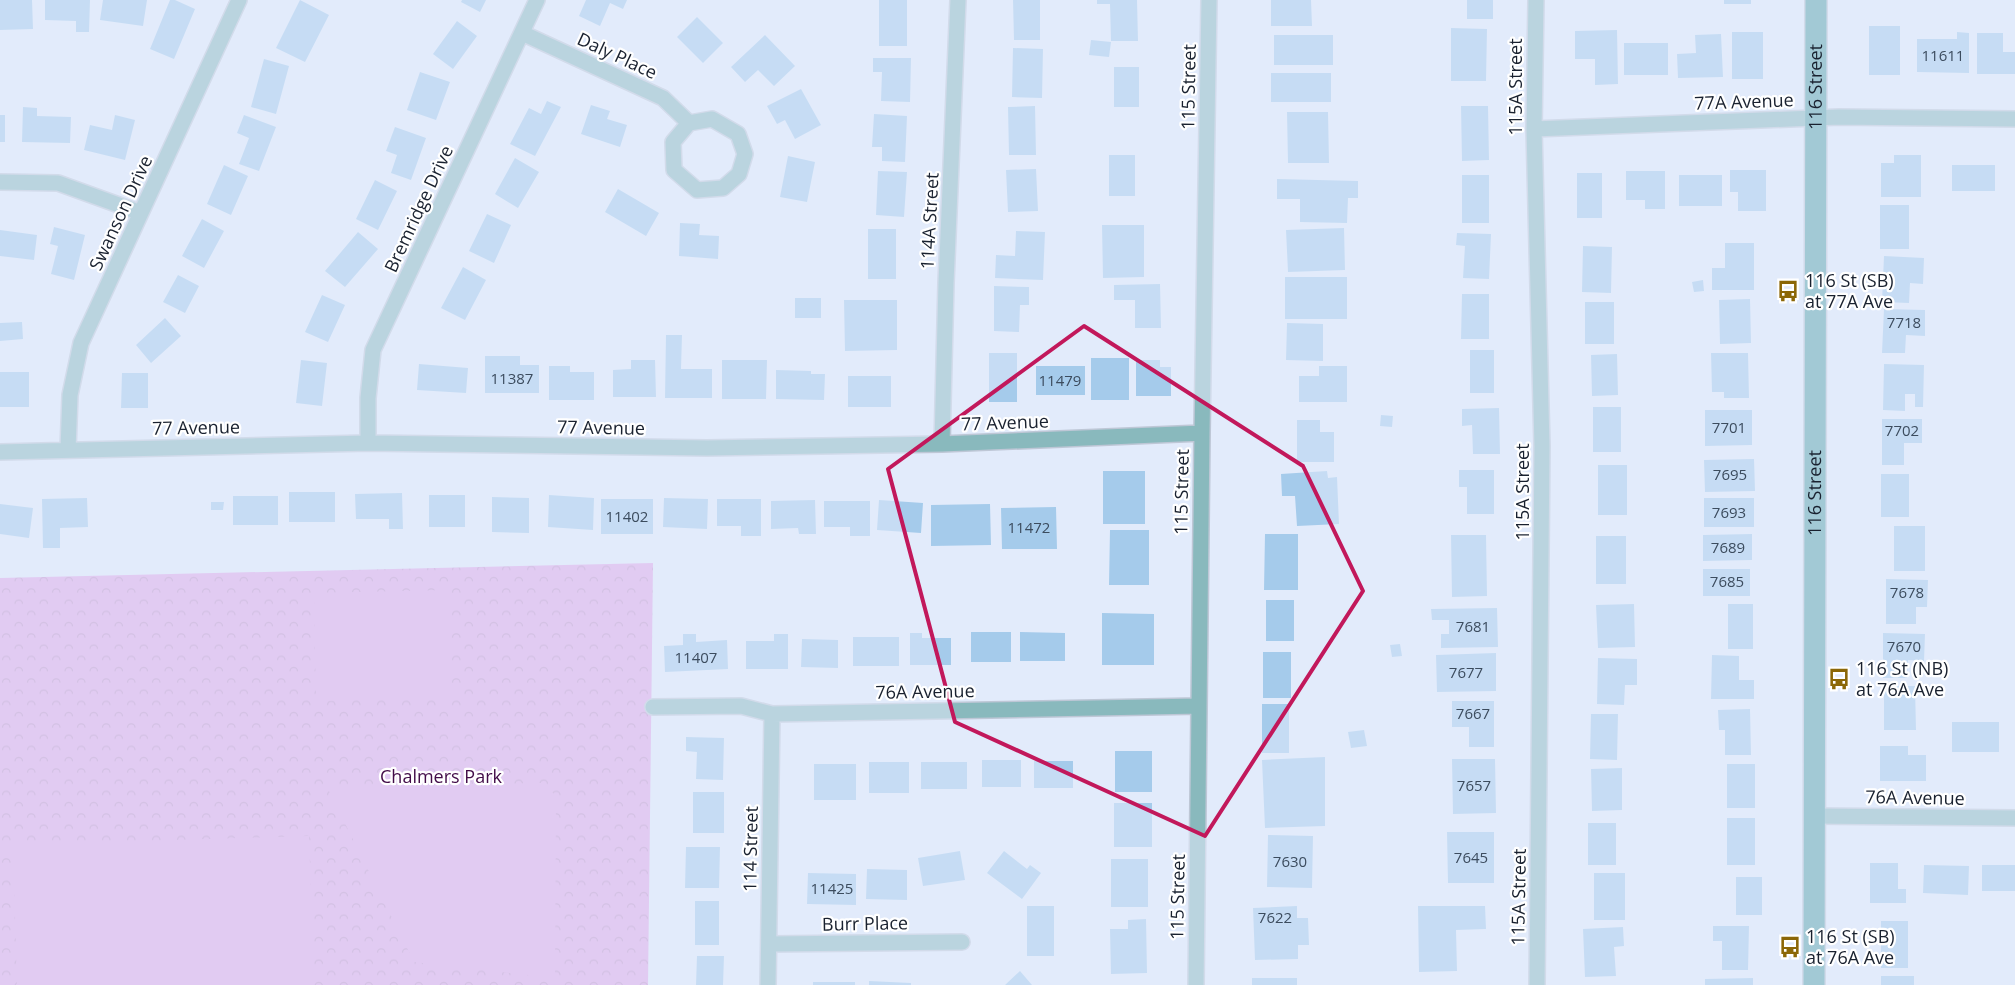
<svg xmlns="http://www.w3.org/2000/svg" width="2015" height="985" viewBox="0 0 2015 985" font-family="'Open Sans',sans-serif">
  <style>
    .forest { fill: url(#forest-crowns) }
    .pitch { fill: #e1a5e7 }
    .building { fill: #a5cbeb }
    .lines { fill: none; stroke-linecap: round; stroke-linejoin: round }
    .street-casing { stroke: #bec7d6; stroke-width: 18 }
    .secondary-casing { stroke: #bec7d6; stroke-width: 24 }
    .street { stroke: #89b9bd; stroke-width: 15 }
    .secondary { stroke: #549fa7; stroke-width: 21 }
    .marked { fill: none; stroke: #c2185b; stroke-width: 4; stroke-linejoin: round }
    .labels { text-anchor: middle; stroke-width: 4.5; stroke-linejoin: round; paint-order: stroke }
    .number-label { font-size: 15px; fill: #3c4c5e }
    .street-label { font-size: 18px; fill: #19212f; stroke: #fff }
    .poi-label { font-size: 18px; fill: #19212f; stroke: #fff; text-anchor: start }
    .park-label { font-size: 18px; fill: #420c48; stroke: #fff }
  </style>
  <defs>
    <pattern id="forest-crowns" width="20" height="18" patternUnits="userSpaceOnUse" patternTransform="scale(1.25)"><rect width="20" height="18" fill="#e1a5e7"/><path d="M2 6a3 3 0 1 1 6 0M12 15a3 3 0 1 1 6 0" fill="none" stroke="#c08ec6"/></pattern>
  </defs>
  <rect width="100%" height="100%" fill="#e2ebfb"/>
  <!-- forest -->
  <path class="forest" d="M653,563l-5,422h-648v-407z"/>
  <!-- pitch -->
  <path class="pitch" d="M448,590l2,108 -134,3 -2,-108z
    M543,783l13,13 -1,182 -141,-16 -87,-175z
    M309,836l5,149h-297l-4,-140z"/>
  <!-- building -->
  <path class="building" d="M0,0h32l1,29 -33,1z
    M45,0h45l-1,32h-13v-11l-31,-1z
    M103,0h44l-4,26 -43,-6z
    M170,0h5l20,9 -21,50 -24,-10z
    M300,0l29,15 -24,47 -29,-14z
    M462,0h24l-6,12 -19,-10z
    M586,0h41l-4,9 -13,-6 -10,23 -21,-10z
    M879,0h28v46h-28z
    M1013,0h27v40h-26z
    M1097,0h40l1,41h-27l-1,-37h-13z
    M1271,0h40l1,26h-41z
    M1467,0h26v19h-26z
    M1724,0h27v4h-27z
    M697,17l26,26 -20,20 -26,-26z
    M457,21l20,15 -24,33 -20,-15z
    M1869,26h31v49h-31z
    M1451,28l36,1 -1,52h-35z
    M1617,30l1,54 -23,1v-26h-20v-28z
    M1732,32h31v47h-31z
    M1957,32l12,1v40l-52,-1v-33h40z
    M1977,33h26v19h12v22h-38z
    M1721,34l2,43 -45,1 -1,-24 19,-1 -1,-18z
    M765,35l30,31 -21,20 -16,-16 -13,12 -14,-15z
    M1274,35h59v30h-59z
    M1091,40l20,2 -2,15 -20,-2z
    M1624,43h44v32h-44z
    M1013,48l30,1 -1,49 -30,-1z
    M873,58h38l-1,44 -29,-1 1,-29h-9z
    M264,59l25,7 -13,48 -25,-7z
    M1114,67h25v40h-25z
    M420,72l30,10 -14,38 -29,-10z
    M1271,73h60v29h-60z
    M801,89l20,36 -26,14 -10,-19 -8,4 -10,-18z
    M547,101l14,6 -26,49 -25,-12 19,-36 12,6z
    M591,105l19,6 -3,8 20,6 -7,22 -39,-13z
    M1035,106l1,49h-27l-1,-48z
    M1461,106h27l1,54 -27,1z
    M23,107l14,1v8l34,1 -1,26 -48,-1z
    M1287,112h41l1,51h-41z
    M874,114l33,2 -2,46 -23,-1v-14h-10z
    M0,115h5v27h-5z
    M115,115l20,5 -10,40 -41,-10 6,-25 22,5z
    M244,115l32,12 -17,44 -20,-7 10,-26 -12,-5z
    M395,127l31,11 -15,42 -20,-7 6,-18 -11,-4z
    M1109,155h26v41h-26z
    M1894,155h27v42h-40v-34h13z
    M788,156l27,6 -8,40 -27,-5z
    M515,158l24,14 -21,36 -23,-14z
    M224,165l24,11 -17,39 -24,-11z
    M1952,165h43v26h-43z
    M1036,169l2,42 -30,1 -2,-42z
    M1730,170h36v41h-28v-19h-8z
    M878,171l29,1 -3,45 -28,-2z
    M1626,171h39v38h-20v-9h-19z
    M1577,173h25v45h-25z
    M1462,175h27v48h-27z
    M1679,175h43v31h-43z
    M1277,179l81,2v17h-10l-1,25 -47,-1v-23h-23z
    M375,180l22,11 -19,39 -22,-11z
    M618,189l41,24 -13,23 -41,-24z
    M1880,205h29v44h-29z
    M487,214l24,11 -17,38 -25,-12z
    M202,219l22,12 -20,37 -22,-12z
    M680,223l20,1 -1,11 20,1 -1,23 -39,-3z
    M1102,225h42v52l-41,1z
    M54,227l31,8 -11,45 -23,-6 7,-28 -8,-2z
    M1344,228l1,42 -57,2 -2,-42z
    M868,229h28v50h-28z
    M0,230l37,5 -3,25 -34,-4z
    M1016,231l29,1 -2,48 -48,-2 1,-23 19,1z
    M358,232l20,17 -33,38 -20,-16z
    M1457,233l34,1 -2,45 -26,-1 2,-32 -9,-1z
    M1725,243h29v47h-42v-22h13z
    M1583,246l29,1 -1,46 -29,-1z
    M1884,256l40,2 -1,26 -13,-1 -1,20 -27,-1z
    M463,267l23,13 -21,40 -24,-12z
    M178,275l21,11 -14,27 -22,-11z
    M1285,277h62v42h-62z
    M1703,280l1,11 -10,1 -2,-10z
    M1160,284l1,44h-26v-28h-21v-15z
    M994,286l35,1v18h-9l-1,27 -25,-1z
    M1462,294h27v45h-28z
    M322,295l23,10 -17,37 -23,-10z
    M795,298h26v20h-26z
    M1750,299l1,44 -31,1 -1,-44z
    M844,300h53v50l-52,1z
    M1585,302h29v42h-29z
    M1884,309l41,1v26l-19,-1 -1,18h-23z
    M165,318l16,18 -30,27 -15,-18z
    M22,322l1,17 -23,2v-18z
    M1287,323l36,1v37l-37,-1z
    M666,335h16l-1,34h31v29h-47z
    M1470,350h24v43h-24z
    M989,353h28v49h-28z
    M1711,353h37l1,45h-25v-6h-12z
    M1617,354l1,41 -26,1 -1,-41z
    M485,356h35v9h19v28h-54z
    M1091,358h38v42h-38z
    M301,360l26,3 -5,43 -26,-3z
    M631,360h24l1,37h-43v-27l18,-1z
    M722,360h45l-1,39h-44z
    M1136,360h24v7h11v29h-35z
    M419,364l49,4 -2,25 -49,-3z
    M1884,364l40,1 -1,42h-8v-13h-10v17l-22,-1z
    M549,366h21v6h24v28h-45z
    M1036,366h49v29h-49z
    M1319,366h28v36h-48v-26h20z
    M776,370l35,1v3h14l-1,26 -48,-1z
    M0,372h29v35h-29z
    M122,373h26v35h-27z
    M848,376h43v31h-43z
    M1593,407h28v45h-28z
    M1499,408l1,46h-27l-1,-29 -10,1v-17z
    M1705,410h47v35l-47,1z
    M1381,415l12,1 -1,11 -12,-1z
    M1882,419h40v24h-18v22h-22z
    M1297,420h23v12h14v30h-37z
    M1754,459l1,32 -50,1 -1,-32z
    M1598,465h29v50h-29z
    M1459,470h35v44h-27v-27h-8z
    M1103,471h42v53h-42z
    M1327,471l1,7 9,-1 2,47 -42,2 -2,-30h-13l-1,-22z
    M1881,474h28v43h-28z
    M289,492h46v30h-46z
    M402,493l1,36h-14v-10h-33l-1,-25z
    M429,495h36v32h-36z
    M549,495l45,3 -1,32 -45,-3z
    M233,496h45v29h-45z
    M492,497l37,1v35l-37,-1z
    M87,498l1,29 -28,1v20h-17l-1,-49z
    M664,498l44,1 -1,30 -44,-2z
    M1704,498h50v29h-50z
    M601,499h52v35h-52z
    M717,499h44v37h-20v-10h-24z
    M815,500l1,34h-17l-1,-6 -27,1v-28z
    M879,500l44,3 -2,30 -44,-3z
    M824,501h46v35h-20v-9h-26z
    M211,502h13l-1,8h-12z
    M0,504l33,4 -4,30 -29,-4z
    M990,504l1,41 -60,1v-41z
    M1056,507l1,42h-55l-1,-41z
    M1894,526h31v45h-31z
    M1110,530h39v55h-40z
    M1265,534h33v56h-34z
    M1752,534v26l-49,1v-26z
    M1451,535h35l1,61 -35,1z
    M1596,536h30v48h-30z
    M1703,569h47v27h-47z
    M1886,579l42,1 -1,27h-11v17h-30z
    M1266,600h28v41h-28z
    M1634,604l1,43 -37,1 -2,-43z
    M1728,604h25v45h-25z
    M1497,608l1,39 -57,1v-14h8v-14h-17l-1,-11z
    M1102,613l52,1v51h-52z
    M971,632h40v30h-40z
    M1020,632l45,1v28h-45z
    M910,633h12v5h29v27h-41z
    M1883,633l42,1 -1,27 -16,-1 -1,18h-24z
    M683,634h13v8l31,-2 1,29 -63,3 -1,-26 19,-1z
    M774,634h14v35h-42v-28h28z
    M853,637h46v29h-46z
    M802,639l36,1v28l-37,-1z
    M1400,644l2,12 -10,1 -2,-12z
    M1263,652h28v46h-28z
    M1496,653v38l-59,1 -1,-37z
    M1712,655l27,1v24h15v19h-43z
    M1598,658l39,1v26h-12l-1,20 -27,-1z
    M1884,686h31l1,44h-32z
    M1452,701h42v46h-25v-20h-17z
    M1262,704h27v49h-27z
    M1750,709l1,46h-26v-25h-6l-1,-20z
    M1591,714h27l-1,46 -27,-1z
    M1952,722h47v30h-47z
    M1364,730l3,16 -16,2 -3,-16z
    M686,737l38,1 -1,42 -27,-1 1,-27 -11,-1z
    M1880,746h28v9h18v26h-46z
    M1115,751h37v41h-37z
    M1325,757v69l-60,2 -3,-68z
    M1452,759h43l1,54 -43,1z
    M982,760h39v27h-39z
    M1034,761h39v27h-39z
    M869,762h40v31h-40z
    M921,762h46v27h-46z
    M814,764h42v36h-42z
    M1727,764h28v44h-28z
    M1622,768v42l-30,1 -1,-42z
    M693,792h31v41h-31z
    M1114,803h38v44h-38z
    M1727,818h28v47h-28z
    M1588,823h28v42h-28z
    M1447,832h47v51h-46z
    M1268,835l45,1 -1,52 -45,-1z
    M686,847h34l-1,41h-34z
    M960,851l5,29 -42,6 -5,-28z
    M1004,851l23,18 3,-4 11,8 -19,26 -35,-26z
    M1111,859h37v48h-37z
    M1870,863h28v26h8v14h-36z
    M1924,865l45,1 -1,29 -45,-2z
    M1982,865h33v26h-33z
    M867,869l40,1v30l-41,-1z
    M808,873l48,1v31l-49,-1z
    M1594,873h31v47h-31z
    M1736,877h26v38h-26z
    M695,901h24v44h-24z
    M1027,906h27v50h-27z
    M1297,906v12h11l1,27h-11v14l-43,1 -2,-52z
    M1418,906h67l1,23 -30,1 1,41 -38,1z
    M1146,919l1,54 -36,1 -1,-45h18v-9z
    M1881,921h27v47h-27z
    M1713,926h36l-1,44h-26v-29h-9z
    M1623,927l1,19 -10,1 2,29 -31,1 -2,-48z
    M697,956h27l-1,29h-27z
    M1020,971l12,14h-27z
    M1881,976h33v9h-33z
    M1252,978h45v7h-45z
    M1753,978v7h-48v-6z
    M869,981l42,2v2h-42z
    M813,982h42v3h-42z"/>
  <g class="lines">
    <!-- street casing -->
    <g class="street-casing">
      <path id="street" d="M1536,0l-2,129 8,317 -5,539
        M522,33l141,65 26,25
        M712,119l26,15 7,20 -6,20 -16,14 -26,2 -23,-20 -1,-28 16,-19z
        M1534,129l305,-12 176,2
        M0,182l58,1 83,30
        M368,443v-45l5,-48 164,-350
        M942,444l4,-161 12,-283
        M68,450l2,-55 11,-52 158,-343
        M0,452l368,-9 339,5 235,-4 260,-11
        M653,707l88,-1 31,8 427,-8
        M1814,816l201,2
        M769,944l193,-2
        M768,985l4,-271
        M1196,985l6,-552 7,-433"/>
    </g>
    <!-- secondary casing -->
    <g class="secondary-casing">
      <g id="secondary">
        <path id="s1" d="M1814,985l2,-985"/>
      </g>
    </g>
    <!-- street -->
    <use href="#street" class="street"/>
    <!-- secondary -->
    <use href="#secondary" class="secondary"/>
  </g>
  <!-- marked area -->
  <path d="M0 0H2015V985H0ZM1084,326l219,140 60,125 -158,245 -250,-114 -67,-253z" fill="#e2ebfb" fill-opacity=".55" fill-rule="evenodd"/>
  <path class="marked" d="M1084,326l219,140 60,125 -158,245 -250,-114 -67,-253z"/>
  <!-- icons -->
  <defs>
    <g id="bus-bare" transform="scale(1.725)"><path d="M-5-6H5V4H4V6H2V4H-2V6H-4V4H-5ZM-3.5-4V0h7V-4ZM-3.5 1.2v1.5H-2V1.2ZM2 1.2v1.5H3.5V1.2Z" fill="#8b6707" stroke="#fff" stroke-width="2.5" paint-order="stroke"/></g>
  </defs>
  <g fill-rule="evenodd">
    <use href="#bus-bare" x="1788" y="291"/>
    <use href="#bus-bare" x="1839" y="679"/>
    <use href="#bus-bare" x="1790" y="947"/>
  </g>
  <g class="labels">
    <!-- number labels -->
    <g class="number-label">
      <text x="1943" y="61">11611</text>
      <text x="1904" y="328">7718</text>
      <text x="512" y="384">11387</text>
      <text x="1060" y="386">11479</text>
      <text x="1729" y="433">7701</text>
      <text x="1902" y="436">7702</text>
      <text x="1730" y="480">7695</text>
      <text x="1729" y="518">7693</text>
      <text x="627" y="522">11402</text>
      <text x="1029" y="533">11472</text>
      <text x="1728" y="553">7689</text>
      <text x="1727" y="587">7685</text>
      <text x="1907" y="598">7678</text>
      <text x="1473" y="632">7681</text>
      <text x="1904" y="652">7670</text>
      <text x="696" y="663">11407</text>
      <text x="1466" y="678">7677</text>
      <text x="1473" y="719">7667</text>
      <text x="1474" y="791">7657</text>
      <text x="1471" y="863">7645</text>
      <text x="1290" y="867">7630</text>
      <text x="832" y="894">11425</text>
      <text x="1275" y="923">7622</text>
    </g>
    <!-- street labels -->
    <g class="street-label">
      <text transform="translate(617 56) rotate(25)" y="6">Daly Place</text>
      <text transform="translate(1189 87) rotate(-89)" y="6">115 Street</text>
      <text transform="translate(1516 87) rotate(-90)" y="6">115A Street</text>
      <text dy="6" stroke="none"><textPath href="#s1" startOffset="898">116 Street</textPath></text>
      <text transform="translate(1744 102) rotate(-2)" y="6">77A Avenue</text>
      <text transform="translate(419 209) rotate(-65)" y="6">Bremridge Drive</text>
      <text transform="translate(121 213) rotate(-65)" y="6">Swanson Drive</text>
      <text transform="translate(930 221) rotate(-87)" y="6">114A Street</text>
      <text transform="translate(1005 423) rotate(-2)" y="6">77 Avenue</text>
      <text transform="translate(196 428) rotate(-1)" y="6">77 Avenue</text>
      <text transform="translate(601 428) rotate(1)" y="6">77 Avenue</text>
      <text transform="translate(1182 492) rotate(-89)" y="6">115 Street</text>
      <text transform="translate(1523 492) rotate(-90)" y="6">115A Street</text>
      <text dy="6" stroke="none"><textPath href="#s1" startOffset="492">116 Street</textPath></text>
      <text transform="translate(925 692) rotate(-1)" y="6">76A Avenue</text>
      <text transform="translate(1915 798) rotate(1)" y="6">76A Avenue</text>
      <text transform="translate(751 849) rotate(-89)" y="6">114 Street</text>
      <text transform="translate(1178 897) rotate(-89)" y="6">115 Street</text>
      <text transform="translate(1519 897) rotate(-89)" y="6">115A Street</text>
      <text transform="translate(865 924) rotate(-1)" y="6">Burr Place</text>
    </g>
    <!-- poi labels -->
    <g class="poi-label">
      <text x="1805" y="287">116 St (SB)<tspan x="1805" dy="21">at 77A Ave</tspan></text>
      <text x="1856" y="675">116 St (NB)<tspan x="1856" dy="21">at 76A Ave</tspan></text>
      <text x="1806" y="943">116 St (SB)<tspan x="1806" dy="21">at 76A Ave</tspan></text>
    </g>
    <!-- park labels -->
    <g class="park-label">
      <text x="441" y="783">Chalmers Park</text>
    </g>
  </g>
</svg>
